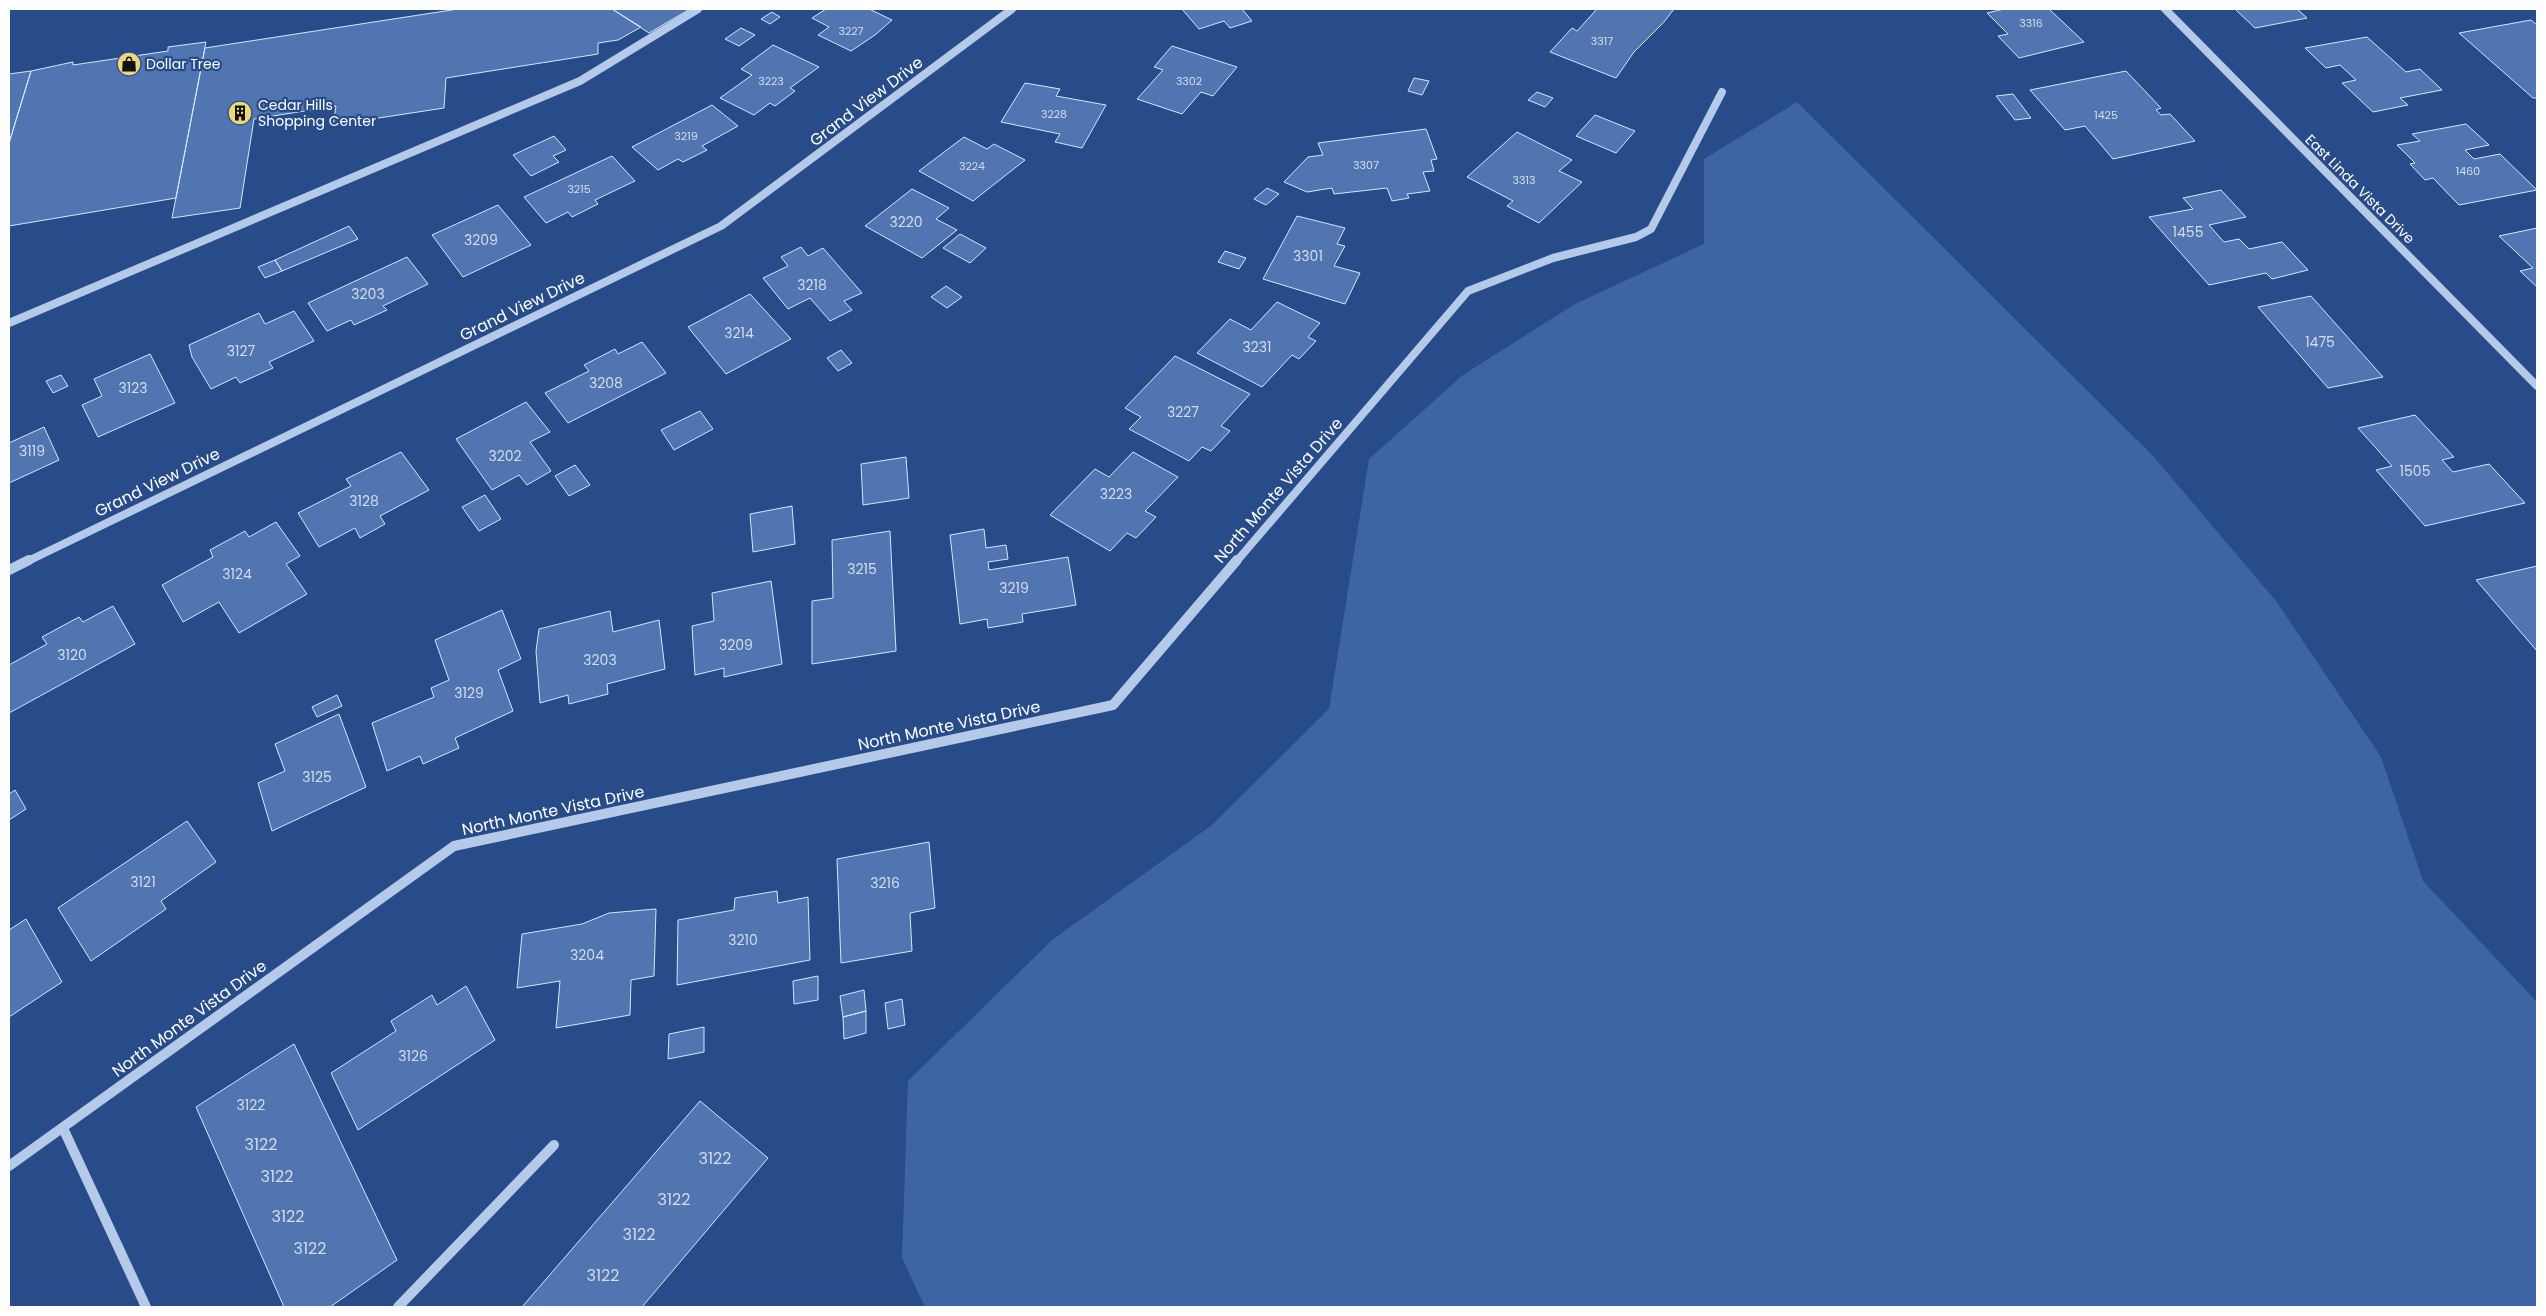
<svg xmlns="http://www.w3.org/2000/svg" width="2546" height="1316" viewBox="0 0 2546 1316" font-family="Poppins,sans-serif">
  <style>
    .green { fill: #3d65a5 }
    .building { fill: #5175b0; stroke: #d9e5f7 }
    .lines { fill: none; stroke-linecap: round; stroke-linejoin: round }
    .minor-far1 { stroke: #b5c9e9; stroke-width: 8 }
    .minor { stroke: #b5c9e9; stroke-width: 10 }
    .labels { text-anchor: middle; stroke-width: 4.5; stroke-linejoin: round; paint-order: stroke }
    .far-number-label { font-size: 11px; fill: #d4dceb }
    .far-poi-label { font-size: 14px; fill: #fff; stroke: #284c89; text-anchor: start }
    .far-street-label { font-size: 14px; fill: #fff; stroke: #284c89 }
    .number-label { font-size: 14px; fill: #d4dceb }
    .street-label { font-size: 16px; fill: #fff; stroke: #284c89 }
    .near-number-label { font-size: 16px; fill: #d4dceb }
  </style>
  <rect width="100%" height="100%" fill="#284c89"/>
  <!-- green -->
  <path class="green" d="M1797,102l357,355 122,144 105,156 42,124 114,121v305h-1612l-23,-49 6,-177 144,-141 160,-115 117,-116 40,-250 94,-84 112,-71 129,-60v-85z"/>
  <!-- building -->
  <path class="building" d="M458,9h154l29,18 -23,13 -20,3v11l-152,24 -2,30 -111,17 3,-19 -82,13 -14,89 -68,10 33,-170z
    M612,9h78l-41,24z
    M826,9h43l23,11 -17,15 -24,16 -33,-16 11,-8 -17,-9z
    M1182,9h60l10,12 -22,7 -6,-7 -25,8z
    M1597,9h77l-10,13 -30,30 -18,26 -66,-26 22,-24 5,3z
    M2004,9h45l35,33 -65,16 -21,-22 10,-2 -21,-21z
    M2235,9h62l10,9 -52,10z
    M772,12l8,5 -10,7 -9,-5z
    M2531,20l6,5v73h-4l-74,-65z
    M741,28l14,7 -16,11 -14,-7z
    M2367,37l39,35 14,-3 22,21 -42,8 8,7 -35,7 -31,-29 14,-3 -16,-15 -14,3 -21,-20z
    M206,42l-30,156 -167,28v-83l22,-72 42,-9v3l95,-14v-4z
    M773,45l46,22 -29,21 5,3 -20,15 -5,-3 -16,12 -34,-17 32,-23 -11,-6z
    M1172,46l65,21 -24,29 -12,-4 -19,22 -45,-15 26,-29 -9,-3z
    M31,71l-22,72v-69z
    M2126,71l35,37 -5,2 5,5 9,-1 25,27 -82,18 -28,-33 -20,4 -35,-40z
    M1414,78l15,3 -7,14 -14,-4z
    M1025,83l35,6 -4,7 50,9 -24,43 -27,-6 5,-8 -59,-12z
    M1537,92l16,6 -8,9 -17,-7z
    M2013,94l18,24 -16,2 -19,-24z
    M712,105l26,21 -36,20 5,4 -24,12 -5,-3 -20,11 -26,-23z
    M1595,115l40,16 -19,22 -40,-17z
    M2466,124l23,21 -24,5 9,9 26,-5 37,36 -78,15 -26,-27 -8,2 -15,-16 5,-1 -18,-18 23,-4 -8,-7z
    M1426,129l11,30 -6,1 3,11 -11,1 7,19 -23,3 2,4 -17,3 -5,-13 -53,6 -2,-6 -25,4 -23,-10 24,-25 15,-2 -5,-12z
    M1517,132l55,28 -13,11 23,11 -43,41 -32,-17 6,-5 -46,-24z
    M554,136l12,14 -13,6 6,6 -28,14 -18,-21z
    M964,137l23,12 7,-5 31,16 -52,41 -54,-30z
    M612,156l23,25 -40,19 3,4 -26,13 -4,-5 -22,11 -22,-26z
    M1267,188l12,6 -13,11 -12,-6z
    M912,189l37,19 -13,11 21,11 -35,28 -57,-32z
    M2221,190l25,27 -37,8 15,17 15,-3 10,10 33,-7 26,28 -36,9 -6,-6 -57,12 -60,-68 44,-8 -10,-11z
    M498,205l33,40 -68,32 -31,-42z
    M1297,216l48,12 -8,16 8,2 -11,20 26,7 -15,31 -82,-25z
    M349,226l9,13 -76,32 -7,-11z
    M2537,228v59l-17,-16 13,-3 -34,-32z
    M960,234l26,14 -16,15 -27,-15z
    M801,247l7,9 15,-8 39,45 -18,8 8,9 -22,11 -20,-23 -22,11 -25,-31 25,-12 -7,-9z
    M1225,251l21,7 -7,11 -21,-7z
    M407,257l21,27 -45,22 4,4 -33,15 -3,-5 -24,11 -19,-28z
    M275,260l7,11 -17,7 -7,-11z
    M946,286l16,11 -15,11 -16,-11z
    M750,294l41,45 -65,35 -38,-47z
    M2311,296l72,81 -55,11 -70,-81z
    M1277,302l43,21 -12,14 8,4 -17,18 -7,-4 -30,32 -65,-34 33,-34 21,11z
    M294,311l20,30 -45,21 4,6 -33,15 -4,-6 -25,12 -19,-32 -3,-12 70,-32 6,11z
    M642,342l24,31 -98,50 -23,-30 44,-22 -5,-6 31,-16 3,5z
    M841,350l11,13 -14,8 -11,-13z
    M150,354l25,49 -77,34 -16,-32 20,-9 -8,-17z
    M1175,356l75,38 -29,32 9,5 -19,20 -9,-4 -13,14 -60,-32 12,-12 -16,-9z
    M61,375l7,11 -15,7 -7,-12z
    M526,402l24,30 -20,10 21,29 -24,14 -8,-10 -27,15 -36,-51z
    M700,411l13,18 -39,21 -13,-20z
    M2415,415l39,42 -12,3 11,12 36,-8 36,39 -100,23 -49,-56 16,-4 -34,-38z
    M44,427l15,33 -50,23v-40z
    M401,452l28,38 -49,26 5,8 -25,14 -5,-10 -36,19 -21,-34 53,-27 -5,-7z
    M1133,452l45,25 -33,34 11,6 -20,21 -9,-5 -17,18 -60,-36 45,-46 14,8z
    M906,457l3,41 -46,7 -2,-41z
    M575,465l15,20 -21,11 -14,-20z
    M485,495l16,24 -22,12 -17,-24z
    M792,506l3,38 -42,8 -3,-38z
    M276,522l24,34 -14,8 21,30 -68,39 -20,-31 -36,20 -21,-37 51,-28 -3,-7 35,-19 4,6z
    M984,529l2,19 20,-3 2,14 -20,3 1,8 79,-13 8,48 -54,9 1,8 -35,6 -1,-9 -27,5 -10,-89z
    M890,531l6,120 -84,13v-63l21,-3 -1,-58z
    M2537,566v85l-61,-71z
    M771,581l11,83 -58,13v-9l-29,7 -3,-49 22,-5 -2,-28z
    M113,606l22,38 -126,69v-48l38,-21 -5,-7 37,-20 4,5z
    M502,610l19,49 -23,11 15,41 -58,27 4,10 -36,16 -3,-8 -33,15 -15,-48 62,-26 -3,-9 18,-8 -14,-40z
    M610,611l3,21 46,-12 6,49 -58,15 1,10 -39,10 -1,-9 -28,8 -4,-52 3,-22z
    M337,695l5,11 -25,11 -5,-10z
    M339,714l27,73 -94,44 -14,-48 27,-12 -10,-27z
    M15,790l11,19 -17,11v-26z
    M187,821l29,41 -55,39 5,8 -75,52 -33,-53z
    M929,842l6,66 -25,5 2,38 -71,12 -4,-104z
    M777,891l1,12 30,-6 2,63 -133,25 1,-65 56,-10 1,-12z
    M656,909l-2,67 -23,4 -1,35 -74,13 4,-47 -43,7 5,-54 60,-10 27,-11z
    M26,919l36,63 -53,35v-87z
    M818,976v24l-24,4 -1,-23z
    M466,986l29,54 -137,90 -27,-57 65,-42 -5,-10 41,-26 5,10z
    M864,990l2,21 -23,6 -3,-21z
    M902,999l3,26 -17,4 -3,-26z
    M866,1011v22l-22,6 -1,-22z
    M704,1027v25l-36,7 1,-25z
    M294,1044l103,216 -67,47h-46l-88,-200z
    M700,1101l68,57 -126,149h-120z"/>
  <g class="lines">
    <!-- minor-far1 -->
    <path class="minor-far1" d="M2165,9l372,377
      M9,323l571,-242 118,-72
      M26,562l695,-336 291,-217
      M1236,562l232,-271 85,-33 83,-21 15,-8 71,-137"/>
    <!-- minor -->
    <path class="minor" d="M9,570l20,-10
      M63,1128l83,179
      M9,1166l445,-320 659,-141 124,-145
      M398,1307l156,-162"/>
  </g>
  <!-- icons -->
  <defs>
    <g id="shop-disc" transform="scale(1.25)"><circle r="9.5" fill="#f0d67b" stroke="#284c89"/><path d="M-5-2.5h2.3a2.7 3.5 0 0 1 5.4 0H5L5.5 6h-11ZM-1.5-2.5h3a1.5 2.3 0 0 0-3 0Z" fill="#111"/></g>
    <g id="building-disc" transform="scale(1.25)"><circle r="9.5" fill="#f0d67b" stroke="#284c89"/><path d="M-4-6H4V6H1V3H-1V6H-4ZM-2.5-4.3h1.7v1.8h-1.7ZM.8-4.3h1.7v1.8H.8ZM-2.5-1h1.7V.8h-1.7ZM.8-1h1.7V.8H.8Z" fill="#111"/></g>
  </defs>
  <g fill-rule="evenodd">
    <use href="#shop-disc" x="129" y="64"/>
    <use href="#building-disc" x="240" y="113"/>
  </g>
  <g class="labels">
    <!-- far-number labels -->
    <g class="far-number-label">
      <text x="2031" y="27">3316</text>
      <text x="851" y="35">3227</text>
      <text x="1602" y="45">3317</text>
      <text x="771" y="85">3223</text>
      <text x="1189" y="85">3302</text>
      <text x="1054" y="118">3228</text>
      <text x="2106" y="119">1425</text>
      <text x="686" y="140">3219</text>
      <text x="1366" y="169">3307</text>
      <text x="972" y="170">3224</text>
      <text x="2468" y="175">1460</text>
      <text x="1524" y="184">3313</text>
      <text x="579" y="193">3215</text>
    </g>
    <!-- far-poi labels -->
    <g class="far-poi-label">
      <text x="146" y="69">Dollar Tree</text>
      <text x="258" y="110">Cedar Hills<tspan x="258" dy="16">Shopping Center</tspan></text>
    </g>
    <!-- far-street labels -->
    <g class="far-street-label">
      <text transform="translate(2360 189) rotate(45)" y="5">East Linda Vista Drive</text>
    </g>
    <!-- number labels -->
    <g class="number-label">
      <text x="906" y="227">3220</text>
      <text x="2188" y="237">1455</text>
      <text x="481" y="245">3209</text>
      <text x="1308" y="261">3301</text>
      <text x="812" y="290">3218</text>
      <text x="368" y="299">3203</text>
      <text x="739" y="338">3214</text>
      <text x="2320" y="347">1475</text>
      <text x="1257" y="352">3231</text>
      <text x="241" y="356">3127</text>
      <text x="606" y="388">3208</text>
      <text x="133" y="393">3123</text>
      <text x="1183" y="417">3227</text>
      <text x="32" y="456">3119</text>
      <text x="505" y="461">3202</text>
      <text x="2415" y="476">1505</text>
      <text x="1116" y="499">3223</text>
      <text x="364" y="506">3128</text>
      <text x="862" y="574">3215</text>
      <text x="237" y="579">3124</text>
      <text x="1014" y="593">3219</text>
      <text x="736" y="650">3209</text>
      <text x="72" y="660">3120</text>
      <text x="600" y="665">3203</text>
      <text x="469" y="698">3129</text>
      <text x="317" y="782">3125</text>
      <text x="143" y="887">3121</text>
      <text x="885" y="888">3216</text>
      <text x="743" y="945">3210</text>
      <text x="587" y="960">3204</text>
      <text x="413" y="1061">3126</text>
      <text x="251" y="1110">3122</text>
    </g>
    <!-- street labels -->
    <g class="street-label">
      <text transform="translate(866 101) rotate(-37)" y="6">Grand View Drive</text>
      <text transform="translate(522 306) rotate(-26)" y="6">Grand View Drive</text>
      <text transform="translate(157 482) rotate(-26)" y="6">Grand View Drive</text>
      <text transform="translate(1278 490) rotate(-49)" y="6">North Monte Vista Drive</text>
      <text transform="translate(949 725) rotate(-12)" y="6">North Monte Vista Drive</text>
      <text transform="translate(553 810) rotate(-12)" y="6">North Monte Vista Drive</text>
      <text transform="translate(189 1018) rotate(-36)" y="6">North Monte Vista Drive</text>
    </g>
    <!-- near-number labels -->
    <g class="near-number-label">
      <text x="261" y="1150">3122</text>
      <text x="715" y="1164">3122</text>
      <text x="277" y="1182">3122</text>
      <text x="674" y="1205">3122</text>
      <text x="288" y="1222">3122</text>
      <text x="639" y="1240">3122</text>
      <text x="310" y="1254">3122</text>
      <text x="603" y="1281">3122</text>
    </g>
  </g>
  <!-- border -->
  <rect width="2546" height="1316" fill="none" stroke="#ffffff" stroke-width="20"/>
</svg>
